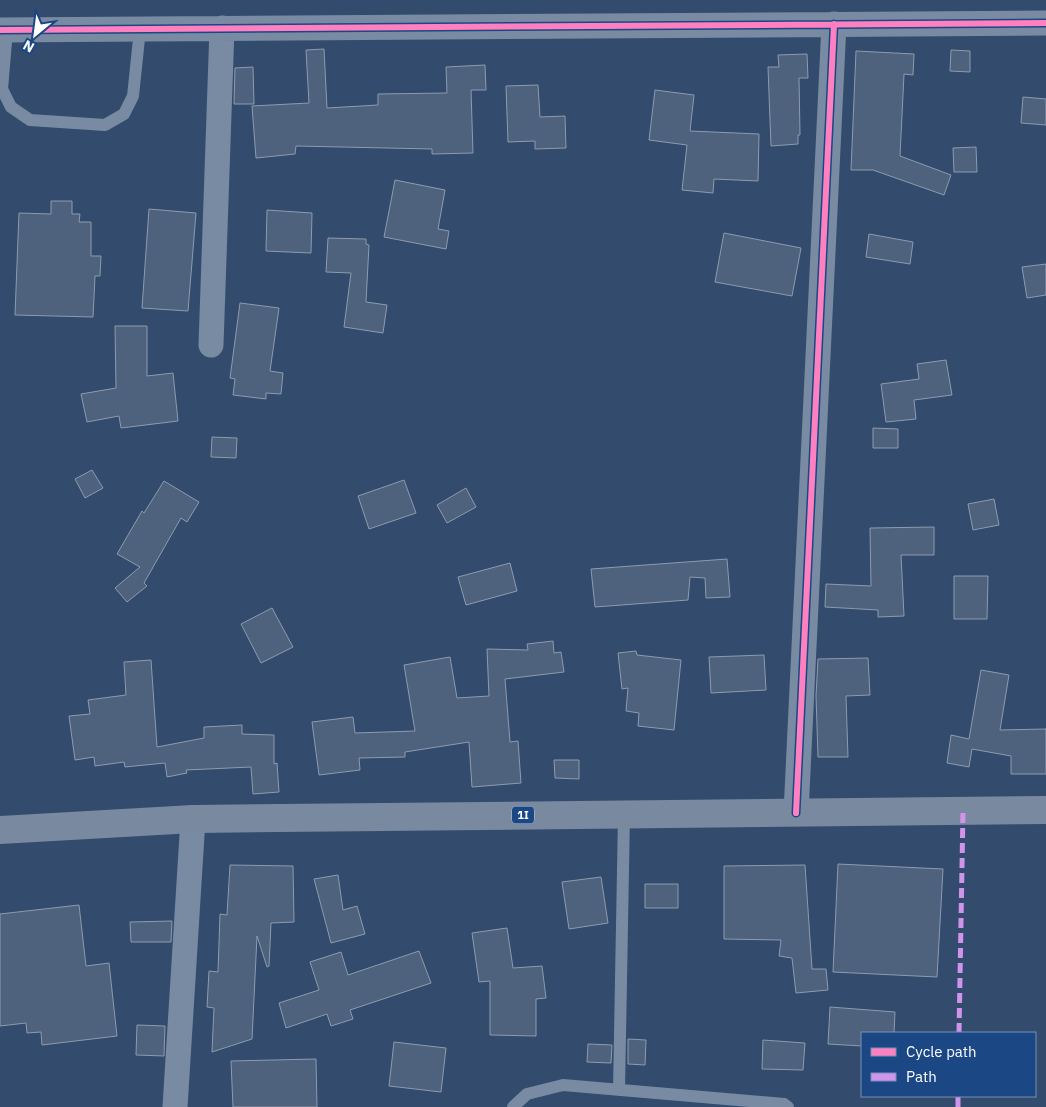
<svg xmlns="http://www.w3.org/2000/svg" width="1046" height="1107" viewBox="0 0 1046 1107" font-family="'IBM Plex Sans',sans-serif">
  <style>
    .building { fill: #4e627d; stroke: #8d9bb0 }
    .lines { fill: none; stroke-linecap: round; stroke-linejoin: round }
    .service { stroke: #798ba2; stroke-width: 12 }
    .minor { stroke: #798ba2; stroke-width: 25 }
    .trunk { stroke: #798aa0; stroke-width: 28 }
    .quiet { stroke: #d193ec; stroke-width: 5; stroke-dasharray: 10 5; stroke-linecap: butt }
    .cycleway-casing { stroke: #1b4784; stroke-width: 9 }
    .cycleway { stroke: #ff80c0; stroke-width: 6 }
    .labels { text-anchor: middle; stroke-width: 5; stroke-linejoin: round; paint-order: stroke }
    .shield { fill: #1b4784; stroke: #bbc8da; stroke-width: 1 }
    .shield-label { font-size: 11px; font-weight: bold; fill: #fff }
  </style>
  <rect width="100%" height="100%" fill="#334b6c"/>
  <!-- building -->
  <path class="building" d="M324,49l3,59 51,-3v-11l69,-1 -1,-26 39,-2 1,25h-15l2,63 -41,1v-5l-136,-3 -1,8 -39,4 -4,-52 57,-3 -3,-53z
    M951,50l19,1v21l-20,-1z
    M856,51l58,3 -1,21 -9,-1 -4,82 51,19 -7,20 -71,-25h-22z
    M807,54l1,24h-9l1,57h-2v9l-27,2 -3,-79h11l-1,-12z
    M253,67l1,37h-20l1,-36z
    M538,85l2,32 25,-1 1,32 -31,1v-8l-27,1 -2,-56z
    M655,90l39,5 -4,36 69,3 -1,47 -44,-2 -1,14 -31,-3 5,-45 -38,-5z
    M1023,97l23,2v26l-25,-2z
    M976,147l1,25h-23l-1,-24z
    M395,180l50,10 -7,39 11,2 -3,18 -62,-12z
    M51,201h21v13h8l-1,8h12v34h10l-1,20h-5l-2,41 -78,-2 4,-102 32,1z
    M149,209l47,4 -8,98 -46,-3z
    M267,210l45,3 -1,40 -45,-2z
    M724,233l77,15 -9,48 -77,-14z
    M869,234l44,8 -3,22 -44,-7z
    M328,238l38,1v5l3,1 -3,57 21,3 -4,28 -39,-6 7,-54 -25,-1z
    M1046,264v31l-19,3 -5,-31z
    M240,303l39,5 -9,63 13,2 -2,21 -15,-1v6l-33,-4 2,-16 -5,-1z
    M115,326h32v50l26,-3 5,48 -57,7 -2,-12 -32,6 -6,-28 35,-6z
    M946,360l6,35 -38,5 2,19 -30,3 -5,-38 38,-5 -2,-15z
    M873,428l25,1v19h-25z
    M212,437l25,1 -1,20 -25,-1z
    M92,470l11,18 -18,10 -10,-19z
    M404,480l12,33 -47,16 -11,-33z
    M164,481l35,21 -12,20 -6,-4 -37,65 3,3 -20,16 -12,-14 25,-21 -23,-13 25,-43 2,2z
    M466,488l10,19 -29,16 -10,-18z
    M994,499l5,26 -26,5 -5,-26z
    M934,527v28h-33l3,61 -26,1v-7l-53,-3 1,-23 45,2 -1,-58z
    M727,559l3,38 -24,1 -1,-20 -15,-1 -2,23 -93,7 -4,-38z
    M510,563l7,28 -51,14 -8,-28z
    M954,576h34l-1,43h-33z
    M272,608l21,39 -32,16 -20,-39z
    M553,641l1,12 7,-1 3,20 -59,7 5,63 8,-1 3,42 -49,4 -3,-45 -64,10v5l-46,1 1,12 -41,5 -7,-53 41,-5 2,16 60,-2 -11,-66 46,-8 7,41 32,-2 -2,-47 41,1 -1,-6z
    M636,651l1,4 44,5 -7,70 -36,-4 1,-13 -13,-2 2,-23 -6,1 -4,-36z
    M764,655l2,35 -55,3 -2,-36z
    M868,658l2,37 -24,1 2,61h-30l-2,-61 2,-37z
    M151,660l6,87 47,-9v-11l38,-2v9l32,1v29l3,-1 2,29 -26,2 -2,-27 -65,3 1,3 -20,4 -2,-14 -40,4 -1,-5 -29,4 -1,-9 -19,3 -6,-44 21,-2 -2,-14 38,-5 -2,-33z
    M981,670l28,5 -9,55 46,-1v45h-35v-18l-39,-7 -3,18 -22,-4 4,-28 18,4z
    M554,760h25v19l-24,-1z
    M838,864l105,5 -6,108 -104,-5z
    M230,865l63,1 1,56 -23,1 -2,43 -2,1 -10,-31 -5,103 -40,13 2,-44 -7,-1 2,-36 9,1 2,-58 7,1z
    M805,865l7,104h14l2,21 -32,3 -4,-35 -13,-2 2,-16 -57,-1v-73z
    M338,875l5,35 14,-4 8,28 -34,9 -17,-64z
    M601,877l7,46 -39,6 -7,-47z
    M645,884h33v24h-33z
    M79,905l7,61 23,-3 8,73 -75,9 -1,-13 -14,1 -1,-10 -26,3v-112z
    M172,921l-1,21h-40l-1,-20z
    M507,928l6,40 29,-2 4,32 -10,1v37l-46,-1v-54l-11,1 -7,-49z
    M419,951l12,32 -81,27 3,9 -22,7 -4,-12 -41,14 -7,-25 40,-13 -9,-28 31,-10 7,23z
    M830,1007l65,5 -1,21h-32v13l-34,-2z
    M137,1025l28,1 -1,30 -28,-1z
    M628,1039l18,1 -1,25 -17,-1z
    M763,1040l42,3 -2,27 -41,-1z
    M394,1042l52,6 -5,44 -52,-6z
    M588,1044l24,1 -1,18 -24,-1z
    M316,1059l1,48h-84l-2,-46z"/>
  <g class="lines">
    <!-- service -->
    <path class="service" d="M7,30l-5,59 9,18 19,13 75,5 19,-11 9,-18 7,-67
      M619,1090l5,-275
      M513,1107l14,-13 36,-9 221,19 4,3"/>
    <!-- minor -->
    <path class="minor" d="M0,30l1046,-7
      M211,345l11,-317
      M796,813l38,-789
      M175,1107l18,-288"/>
    <!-- trunk -->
    <path class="trunk" d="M0,830l193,-11 853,-9"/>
    <!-- quiet -->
    <path class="quiet" d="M959,1033l4,-222
      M958,1107v-11"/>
    <!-- cycleway casing -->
    <g class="cycleway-casing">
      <path id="cycleway" d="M0,30l1046,-7
        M796,813l38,-789"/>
    </g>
    <!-- cycleway -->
    <use href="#cycleway" class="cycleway"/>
  </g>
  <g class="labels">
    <!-- shield labels -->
    <rect class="shield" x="512" y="806.5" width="22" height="17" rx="4"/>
    <g class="shield-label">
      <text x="523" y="819">1I</text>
    </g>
  </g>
  <!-- legend -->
  <rect x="861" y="1032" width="175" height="65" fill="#1b4784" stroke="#7691b5"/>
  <rect x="871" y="1048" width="25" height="8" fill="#ff80c0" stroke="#7691b5"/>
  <text x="906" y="1057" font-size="15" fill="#ffffff">Cycle path</text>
  <rect x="871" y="1073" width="25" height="8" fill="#d193ec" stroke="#7691b5"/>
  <text x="906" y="1082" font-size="15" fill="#ffffff">Path</text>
  <!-- north arrow -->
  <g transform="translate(35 35) rotate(209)" stroke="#1b4784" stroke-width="4" paint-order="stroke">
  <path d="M0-4L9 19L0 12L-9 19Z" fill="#ffffff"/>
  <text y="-8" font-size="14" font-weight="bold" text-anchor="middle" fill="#ffffff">N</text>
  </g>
</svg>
